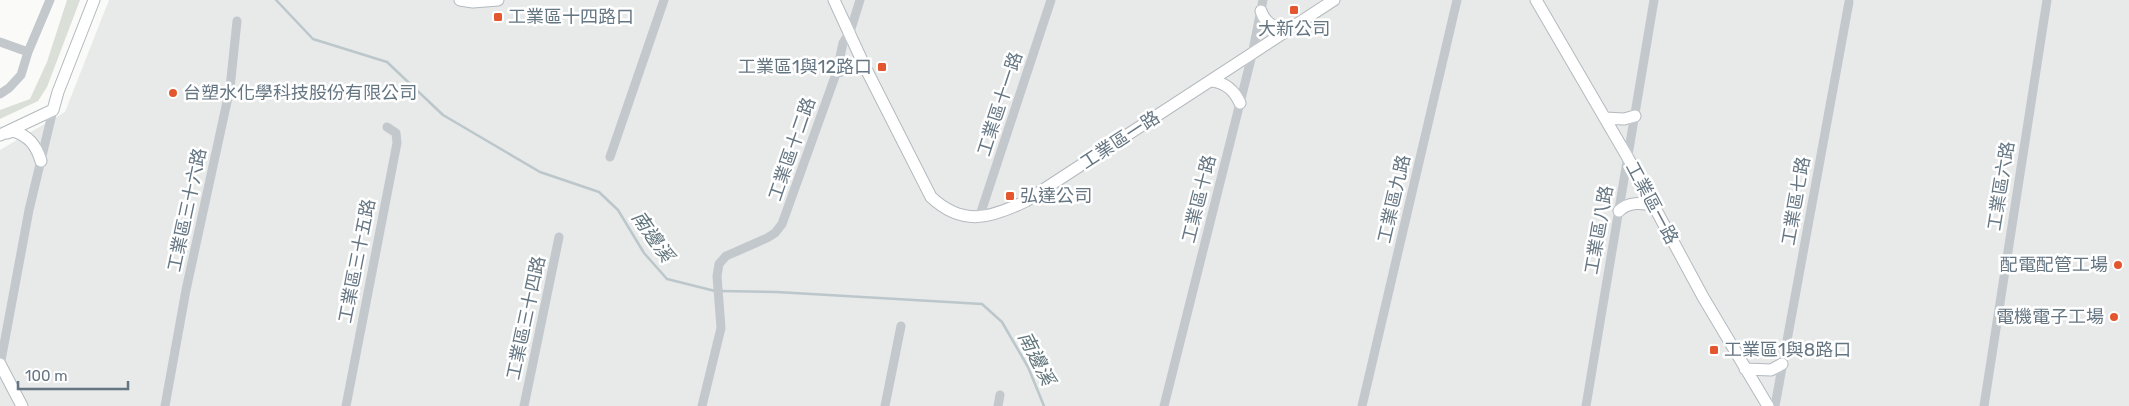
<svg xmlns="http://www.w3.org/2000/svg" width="2129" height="406" viewBox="0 0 2129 406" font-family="Rubik,'Noto Sans TC',sans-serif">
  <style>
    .built { fill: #e8e9e9 }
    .green { fill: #dadfd7 }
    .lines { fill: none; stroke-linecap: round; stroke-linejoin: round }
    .stream { stroke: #bbc7cb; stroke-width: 2.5 }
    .secondary-casing { stroke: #b3babf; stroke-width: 13 }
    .street { stroke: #c3c8cc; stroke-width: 9 }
    .secondary { stroke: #fff; stroke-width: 11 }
    .poi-dot { fill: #e4572e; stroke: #fff; stroke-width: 2 }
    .labels { text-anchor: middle; stroke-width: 5; stroke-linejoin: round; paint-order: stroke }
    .poi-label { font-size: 18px; fill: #657683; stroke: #fff; text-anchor: start }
    .street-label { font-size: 18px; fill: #657683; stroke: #fff }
    .water-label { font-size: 19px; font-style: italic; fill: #60757c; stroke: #fff }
  </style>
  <rect width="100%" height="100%" fill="#fafaf8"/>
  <!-- built -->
  <path class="built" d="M109,0h2020v406h-2129v-256l65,-38z"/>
  <!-- green -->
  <path class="green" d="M67,0h13l-33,87 -9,14 -38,18v-9l30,-11 17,-37z"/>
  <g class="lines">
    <!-- stream -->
    <path class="stream" d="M276,0l37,39 74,23 56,53 97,57 59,20 19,18 26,43 23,26 48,12
      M721,291l56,1 205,12 20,18 26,45 16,39"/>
    <!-- secondary casing -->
    <g class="secondary-casing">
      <path id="secondary" d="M460,0l13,2 25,-2
        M834,0l30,65 67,132c32,30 60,21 95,4l308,-201
        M1536,0l92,158 75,139 65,109
        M1261,11c4,13 15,18 28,19
        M837,71l27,-6
        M1212,81c14,2 22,9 28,22
        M1605,118l19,1 11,-3
        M7,133l6,-2c16,5 23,14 28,30
        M0,135l53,-25 5,-18 36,-92
        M1619,211c9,-9 23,-9 34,-5
        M0,364l22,42
        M1745,369l26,1 11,-6"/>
    </g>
    <!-- street -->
    <path class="street" d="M0,42l28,10
      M0,94l9,-6 12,-13 7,-23 22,-52
      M610,157l54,-157
      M979,218l72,-218
      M0,366l29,-156 24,-100
      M165,406l21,-116 44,-202 7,-67
      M346,406l51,-263 -1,-10 -9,-6
      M524,406l35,-169
      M702,406l19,-78 -4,-52 2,-12 7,-8 41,-18 8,-5 7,-9 55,-153 6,-28 7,-11 10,-32
      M885,406l16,-80
      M998,406l2,-11
      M1164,406l88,-351 11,-55
      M1362,406l95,-406
      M1586,406l68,-406
      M1775,406l74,-404
      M1984,406l63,-406"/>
    <!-- secondary -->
    <use href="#secondary" class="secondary"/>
  </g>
  <!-- markers -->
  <g class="poi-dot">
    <rect x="1289" y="5" width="10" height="10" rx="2.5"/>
    <rect x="493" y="12" width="10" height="10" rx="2.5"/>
    <rect x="877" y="62" width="10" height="10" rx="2.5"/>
    <circle cx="173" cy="93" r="5"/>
    <rect x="1005" y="191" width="10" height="10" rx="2.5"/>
    <circle cx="2118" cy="265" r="5"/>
    <circle cx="2114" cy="317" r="5"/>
    <rect x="1709" y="345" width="10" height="10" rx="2.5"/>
  </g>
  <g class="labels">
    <!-- poi labels -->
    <g class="poi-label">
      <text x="508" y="23">工業區十四路口</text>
      <text x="1294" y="35" text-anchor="middle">大新公司</text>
      <text x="872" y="73" text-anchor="end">工業區1與12路口</text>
      <text x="183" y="99">台塑水化學科技股份有限公司</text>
      <text x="1020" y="202">弘達公司</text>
      <text x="2108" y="271" text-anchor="end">配電配管工場</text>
      <text x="2104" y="323" text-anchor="end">電機電子工場</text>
      <text x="1724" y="356">工業區1與8路口</text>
    </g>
    <!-- street labels -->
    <g class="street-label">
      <text transform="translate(1000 104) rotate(-72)" y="6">工業區十一路</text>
      <text transform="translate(1120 140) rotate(-33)" y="6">工業區一路</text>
      <text transform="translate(792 149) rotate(-71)" y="6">工業區十二路</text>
      <text transform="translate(2001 186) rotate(-81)" y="6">工業區六路</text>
      <text transform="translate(1199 199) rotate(-76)" y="6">工業區十路</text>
      <text transform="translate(1394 199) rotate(-77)" y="6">工業區九路</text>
      <text transform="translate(1796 201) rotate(-80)" y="6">工業區七路</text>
      <text transform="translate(1652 203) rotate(62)" y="6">工業區一路</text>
      <text transform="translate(187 210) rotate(-78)" y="6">工業區三十六路</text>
      <text transform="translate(1599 230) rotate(-80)" y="6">工業區八路</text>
      <text transform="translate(357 261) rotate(-79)" y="6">工業區三十五路</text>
      <text transform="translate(526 318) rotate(-78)" y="6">工業區三十四路</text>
    </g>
    <!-- water labels -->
    <g class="water-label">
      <text transform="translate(653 236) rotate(55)" y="7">南邊溪</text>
      <text transform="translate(1037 358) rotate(63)" y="7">南邊溪</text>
    </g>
  </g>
  <!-- scale -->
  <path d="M18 381v8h110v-8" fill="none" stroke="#657683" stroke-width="2.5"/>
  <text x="25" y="381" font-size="15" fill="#657683" stroke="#ffffff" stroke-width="4" paint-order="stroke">100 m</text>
</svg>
